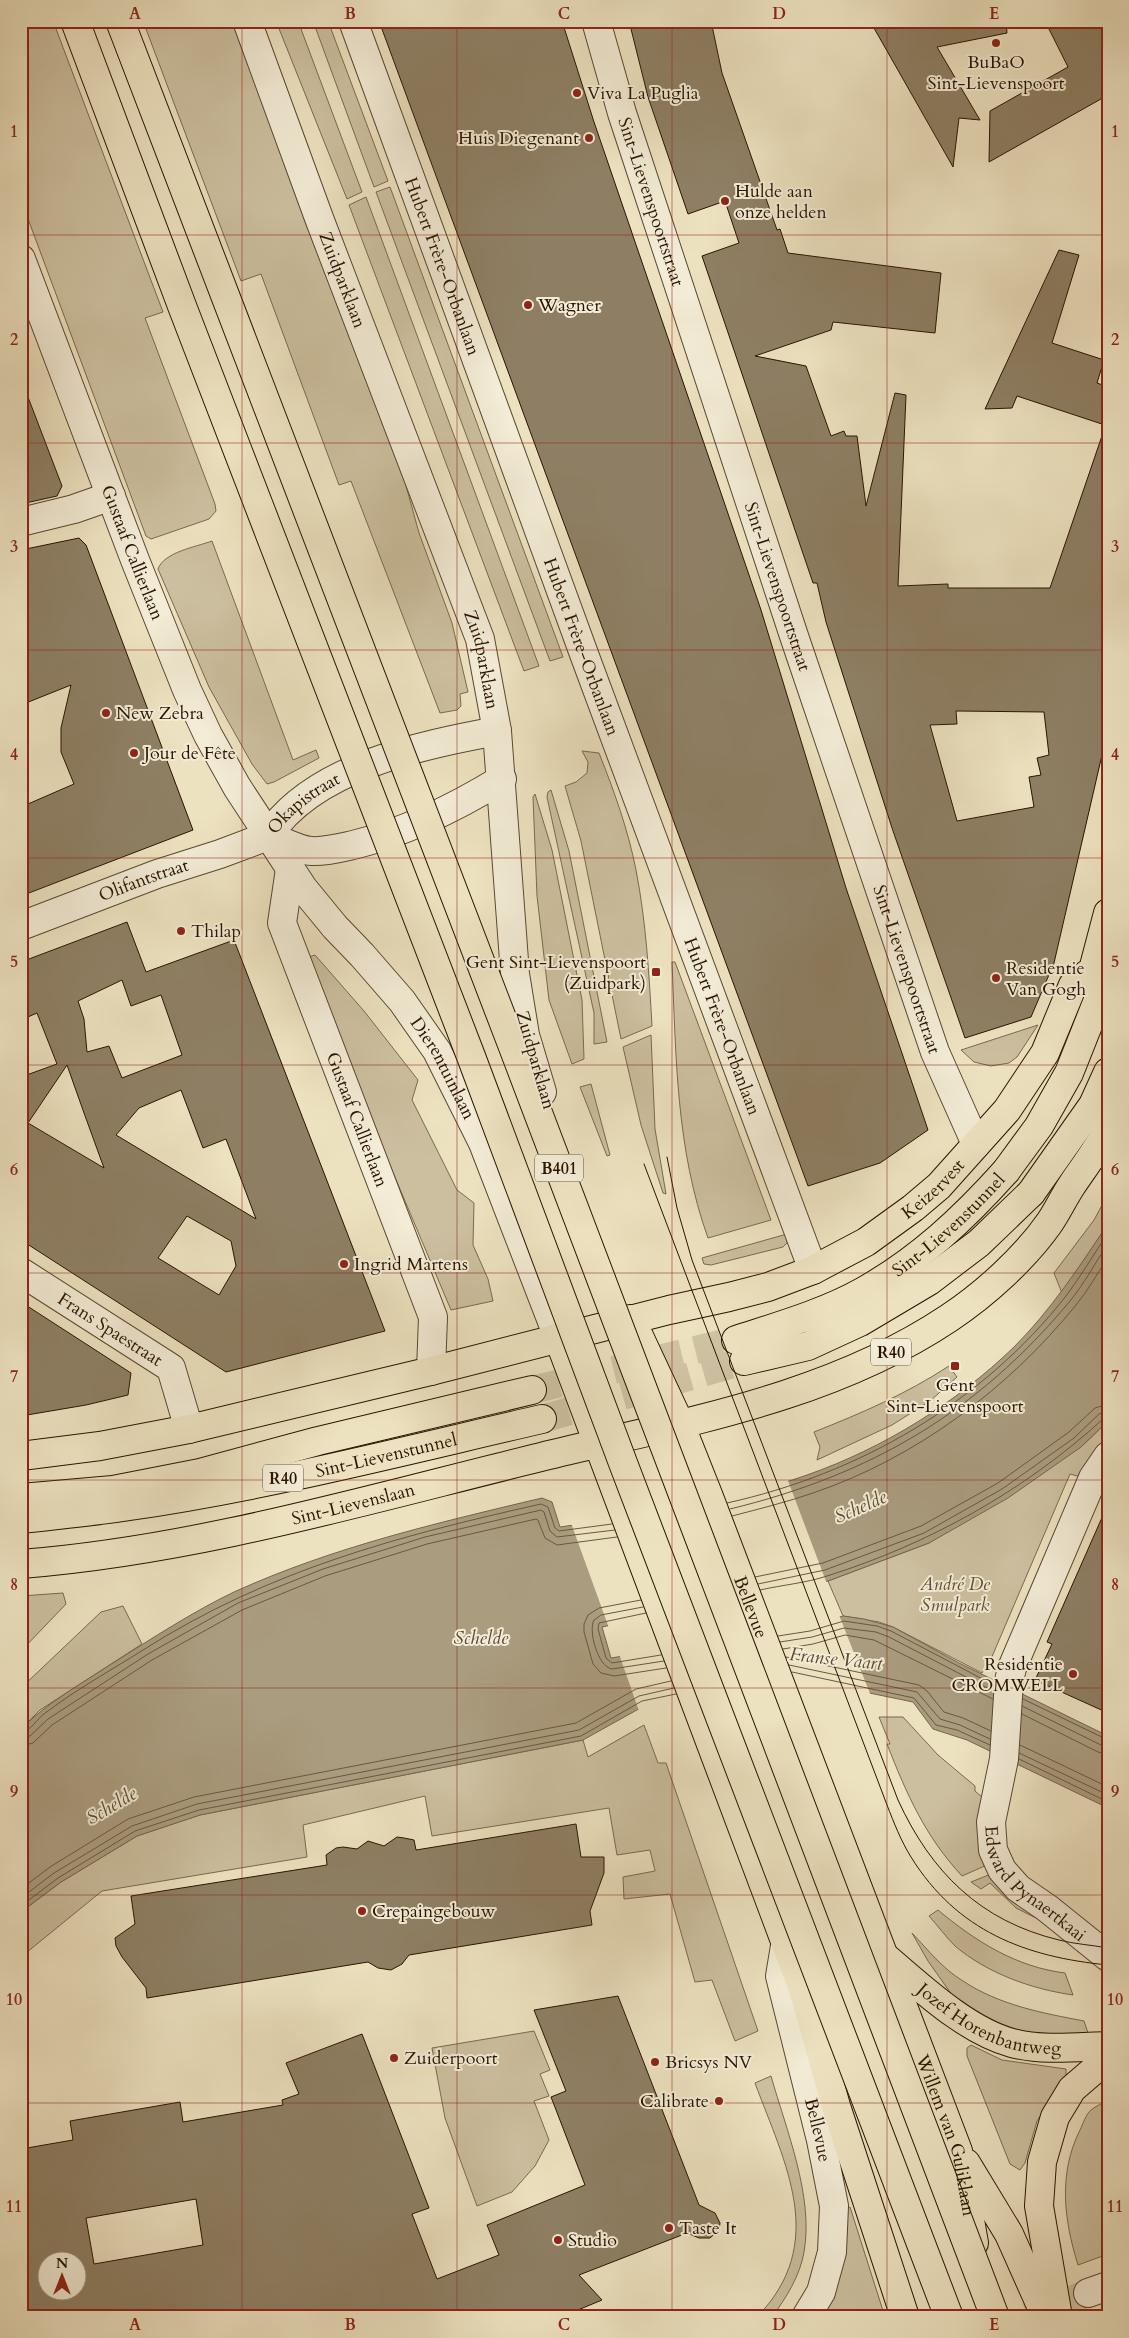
<svg xmlns="http://www.w3.org/2000/svg" width="1129" height="2338" viewBox="0 0 1129 2338" font-family="Cardo,serif">
  <style>
    .green { fill: #ccbf9f; stroke: #7a6950 }
    .water { fill: #aa9c7f; stroke: #76654c }
    .pier { fill: #ede2c0 }
    .lines { fill: none; stroke-linecap: round; stroke-linejoin: round }
    .shore { stroke: #695840; stroke-width: 1 }
    .building { fill: #8e7f64; stroke: #281300; fill-rule: evenodd }
    .minor-tunnel { stroke: #cfc3a3; stroke-width: 28; stroke-dasharray: 28 14; stroke-linecap: butt }
    .highway-tunnel { stroke: #cfc3a3; stroke-width: 28; stroke-dasharray: 28 14; stroke-linecap: butt }
    .minor-casing { stroke: #594730; stroke-width: 30 }
    .major-casing { stroke: #281300; stroke-width: 30 }
    .highway-casing { stroke: #281300; stroke-width: 30 }
    .minor { stroke: #f3ecd6; stroke-width: 28 }
    .major { stroke: #ede2c0; stroke-width: 28 }
    .highway { stroke: #ede2c0; stroke-width: 28 }
    .tram { stroke: #281300; stroke-width: 1 }
    .highway-bridge-casing { stroke: #281300; stroke-width: 30; stroke-linecap: butt }
    .highway-bridge { stroke: #ede2c0; stroke-width: 28 }
    .grid { fill: none; stroke: #8f2418; stroke-width: 1; stroke-opacity: 0.55 }
    .poi-dot { fill: #8f2418; stroke: #f3ecd6; stroke-width: 2 }
    .labels { text-anchor: middle; stroke-width: 4; stroke-linejoin: round; paint-order: stroke }
    .shield { fill: #f3ecd6; stroke: #655440; stroke-width: 1 }
    .shield-label { font-size: 16px; font-weight: bold; fill: #281300 }
    .poi-label { font-size: 18px; fill: #281300; stroke: #f3ecd6; text-anchor: start }
    .street-label { font-size: 18px; fill: #281300; stroke: #f3ecd6 }
    .park-label { font-size: 18px; font-style: italic; fill: #614f38; stroke: #f3ecd6 }
    .water-label { font-size: 19px; font-style: italic; fill: #5c4a33; stroke: #f3ecd6 }
    .neatline { fill: none; stroke: #8f2418; stroke-width: 2 }
    .grid-label { font-size: 16px; text-anchor: middle; font-weight: bold; fill: #8f2418 }
  </style>
  <rect width="100%" height="100%" fill="#ede2c0"/>
  <filter id="stains"><feTurbulence type="fractalNoise" baseFrequency=".004" numOctaves="4"/><feColorMatrix values="0 0 0 0 .2 0 0 0 0 .09 0 0 0 0 .02 0 0 0 .5 -.17"/></filter>
  <radialGradient id="worn" r=".72"><stop offset=".6" stop-color="#630" stop-opacity="0"/><stop offset="1" stop-color="#630" stop-opacity=".3"/></radialGradient>
  <!-- green -->
  <path class="green" d="M21,21h32l110,291 -18,6 70,186 1,7 -7,8 -58,20 -5,-3 -125,-336z
    M143,21h90l172,461 14,51 33,90 16,69 -8,2 1,12 -4,4 -17,3 -89,-232 -12,4 -78,-211 -20,7z
    M276,21h22l64,171 -15,7z
    M313,21h15l60,160 -14,6z
    M390,187l173,470 -13,4 -174,-469z
    M366,197l173,469 -15,5 -175,-466z
    M212,541l81,219 23,-10 3,8 -45,24 -7,2 -15,-20 -43,-77 -51,-118c6,-17 38,-22 54,-28z
    M582,751l17,2c15,38 29,76 37,117 10,51 13,104 16,156l-31,13 -40,-198 -16,-55 11,-4 11,-9 1,-11z
    M551,790l18,61 38,191 -13,2v-31l-47,-216 1,-5z
    M535,794l17,56 30,150 2,59 -12,5 -23,-64 -12,-104 -4,-99z
    M315,955l49,56 54,69 -6,20 45,90 17,13 -1,42 15,34 5,22 -42,9 -73,-173 -69,-180z
    M672,962h3l96,258 -63,18c-32,-89 -32,-182 -36,-276z
    M1038,1025l-21,32 -8,6 -18,3 -17,-4 -13,-12z
    M651,1035l4,94 11,65 -3,-1 -22,-68 -18,-78z
    M591,1084l19,71 -3,1 -27,-69z
    M1108,1194v30l-46,69 -8,-20 40,-53z
    M787,1234v9l-4,4 -72,18 -7,-1 -2,-6z
    M949,1366l8,11 -27,24 -38,24 -75,35 3,-13 -6,-15c48,-19 92,-38 135,-66z
    M1108,1421v18l-12,12 -15,26 -11,-3 -79,185 -9,14 -89,-46 -14,-5 -36,-6 -15,-35 101,-38 152,-96z
    M63,1593l3,11 -45,47v-55z
    M123,1606l19,38 -102,66 -19,19v-41l80,-76z
    M879,1717h24l35,38 37,31v5l7,6 -3,20 8,48 -25,11c-37,-40 -55,-81 -75,-132h3z
    M644,1725l14,38h8l92,268 -23,10 -23,-61 -17,2 -25,-88 -46,5 -1,-22 32,-6 -5,-21 -33,5 -8,-47 -177,28 -7,-40 -122,29 4,32 -205,34 -81,66v-45l40,-30 76,-46 63,-21 383,-75 5,17z
    M991,1874l53,42 -4,4 -24,-12 -26,-25 -9,6 -10,-7z
    M938,1910c37,31 78,57 127,63l8,22c-42,-6 -86,-22 -118,-49 -9,-9 -17,-20 -26,-30z
    M912,1933c16,17 31,36 51,48 36,24 79,32 121,40l5,15 -78,-1 -54,-33 -29,-41z
    M534,2031l16,39 -10,4 9,22 -15,5 15,39 -14,26 -23,26 -35,14 -32,-88 -13,-70z
    M971,2045l31,15 64,9v6l-29,46 -12,42 -5,7 -10,-6 -43,-108v-8z
    M771,2076c15,53 43,121 33,176 -4,24 -18,46 -32,65h-15c72,-74 28,-153 -2,-234z
    M1108,2100v154l-30,11c-14,-45 -20,-91 2,-135 3,-6 6,-16 11,-20 5,-4 12,-7 17,-10z
    M850,2207l35,110h-65l26,-108z"/>
  <!-- water -->
  <path class="water" d="M1108,1224v197l-27,26 -73,51 -79,45 -101,38 -226,46 9,31 198,-32 34,-10 21,3 29,8 66,36 149,73v72l-141,-68 -34,-11 -20,-27 -131,-27 -138,31 -61,34 -383,75 -63,21 -76,46 -40,30v-183c27,-27 60,-45 92,-66 38,-24 81,-52 121,-71 99,-45 203,-69 308,-94l10,4 8,25c83,-12 168,-24 247,-52 77,-27 149,-72 207,-128 37,-37 65,-80 94,-123z"/>
  <!-- pier -->
  <path class="pier" d="M787,1478l40,106 -218,44 -38,-105 87,-13 71,-15z
    M839,1615l32,81 -89,-18 -137,30 -6,3 -20,-57 190,-30z"/>
  <g class="lines">
    <!-- shore -->
    <path class="shore" d="M727,1503c132,-29 255,-100 339,-207 15,-20 28,-42 42,-63
      M730,1509c140,-34 247,-96 340,-208 14,-17 25,-38 38,-57
      M732,1516c27,-7 55,-14 81,-23 103,-35 195,-104 263,-188 12,-14 21,-32 32,-47
      M755,1577l68,-14 98,-37 77,-43 71,-51 26,-24 13,-4
      M758,1584l67,-14 99,-37 78,-44 72,-51 25,-24 9,-3
      M760,1590c22,-5 46,-7 67,-14 102,-32 197,-85 276,-157l5,-1
      M641,1600l-42,8 -11,7 -4,9v8l9,32 8,9 13,3 52,-8
      M643,1607l-42,8 -7,5c-6,11 4,47 18,49l52,-8
      M646,1613l-47,10 -1,6 8,29 6,5 49,-8
      M778,1636l32,-5 34,-10 33,5 14,5 103,54
      M780,1642l32,-5 32,-9 32,4 13,5 104,54
      M783,1649l30,-5 32,-9 29,5 119,59
      M786,1657l133,28 8,6 17,21 19,6 28,13
      M789,1665l128,27 23,27 20,6 30,14
      M792,1672l122,26 22,27 21,5 33,15
      M1023,1699l85,41
      M1022,1706l79,39 7,1
      M1022,1714l76,38 10,2
      M21,1732c10,-1 16,-13 23,-18 31,-24 66,-43 99,-64 126,-80 255,-114 398,-146l7,3 7,21 4,3 53,-7
      M21,1739l9,-3 18,-17 100,-65 90,-51 85,-34 102,-32 116,-27 3,2 6,19 7,6 58,-7
      M1020,1745l88,42
      M21,1746l12,-3 19,-18 100,-65 90,-50 83,-34 102,-32 109,-25 2,1 7,18 12,7 60,-8
      M1019,1753l89,42
      M1019,1759l89,43
      M21,1889l29,-22 78,-48 66,-22 382,-74 60,-34 35,-8
      M21,1898l33,-25 78,-47 65,-22 382,-74 60,-34 35,-8
      M21,1906l37,-28 77,-47 64,-21 382,-74 61,-35 34,-7"/>
  </g>
  <!-- building -->
  <path class="building" d="M379,21h183l32,101 167,488 85,278 82,242 -48,33 -72,23z
    M629,21h82l11,52 55,157 3,-1 8,24 153,20 -6,60 -102,-11 -2,8 -76,26 51,10 25,70 13,-5 2,5h11l9,70 29,-113 11,2 -8,191 50,-2v4h102l54,-158 4,1v298l-54,234 -23,54 -66,21 -73,-210 -66,-206 -9,-39h-4l-111,-327 37,-13 -14,-42 -37,13 -40,-117zM956,711l88,1 5,43 -12,3 4,17 -12,2 5,30 -77,14 -27,-96 27,-1z
    M870,21h136l1,12 -70,14 43,73 -21,-2 -6,49z
    M1045,21h63v74l-119,67 1,-51 78,-44z
    M1059,250l20,5 -27,88 52,17 -7,23 11,4v39l-91,-30 -5,12 -27,1z
    M23,384l39,102 -5,10 -36,8v-119z
    M79,538l7,7 107,285 -172,66v-89l53,-23 -13,-32v-24l10,-43 -50,20v-155z
    M127,922l19,50 88,-32 151,391 -159,41 -205,-132v-163l36,-13 -20,-51 -16,7v-58zM122,980l9,26 30,-11 21,60 -60,23 -13,-32 -22,6 -3,-33 -6,-18zM67,1065l17,48 20,55 -76,-45zM181,1090l22,58 23,-9 30,80 -140,-84 23,-27zM187,1216l44,25 5,25 -17,29 -61,-37z
    M21,1302l110,71 -3,22 -42,10 -65,11z
    M1108,1504v209l-73,-33 17,-36 -5,-2z
    M576,1824l5,33h23v16l-14,38 2,14 -183,30 -7,9 -11,6 -13,-2 -10,-6 -221,36 -1,-10 -24,-31 -6,-11 -1,-8 20,-14 -4,-28 196,-31 -1,-10 10,-7 7,-1 14,2 11,-8 16,5 13,-9 7,1 10,2 2,10z
    M618,1996l81,209 16,8 5,10 -1,7 -9,8h-11l-12,-5 -108,42 23,25 -41,17h-540v-168l52,-9 -3,-19 110,-19 3,20 100,-17 -1,-5 17,-6 -13,-31 76,-29 67,174 -17,6 25,65 62,-24 -12,-30 98,-40 -34,-88 15,-6 -32,-81zM196,2199l7,46 -109,19 -8,-46zM48,2260h30v30h-30z"/>
  <g class="lines">
    <!-- minor-tunnel -->
    <path class="minor-tunnel" d="M1028,2317l60,-24"/>
    <!-- highway-tunnel -->
    <path class="highway-tunnel" d="M532,1390l204,-50
      M542,1419l202,-58"/>
    <!-- minor casing -->
    <g class="minor-casing">
      <g id="minor">
        <path id="s1" d="M247,21l72,197 161,421 17,92 18,243 10,61 17,57"/>
        <path id="s2" d="M353,21l231,633 229,616"/>
        <path id="s3" d="M596,21l26,92 172,523 141,416 41,92"/>
        <path id="s4" d="M21,259l114,301 52,130 21,45 29,52 66,101 32,39 27,28 40,46 35,50 46,92 75,194"/>
        <path d="M21,522l53,-13 37,-13"/>
        <path id="s5" d="M268,836c45,-69 154,-91 229,-105"/>
        <path d="M268,836c13,4 29,14 43,15 13,1 29,-3 42,-6 53,-13 102,-37 149,-66"/>
        <path id="s6" d="M290,869l-8,54 151,394 -2,54"/>
        <path id="s7" d="M21,926l136,-52 63,-20 48,-18"/>
        <path id="s8" d="M21,1272l150,96 18,61"/>
        <path id="s9" d="M1108,1456l-15,22 -81,190 -3,13 -5,78 -13,63 2,28 9,20 16,18 29,20 61,49"/>
        <path id="s10" d="M786,1940l-6,36 41,164 13,66 -2,46 -11,40 -15,25"/>
        <path d="M1088,2293l20,-7"/>
      </g>
    </g>
    <!-- major casing -->
    <g class="major-casing">
      <g id="major">
        <path d="M1006,1171l33,-45 30,-53 31,-78 -7,-25"/>
        <path d="M1031,1193l62,-88 15,-33"/>
        <path id="s11" d="M631,1319l49,105 29,73 249,654 16,92"/>
        <path d="M558,1337l245,652 21,14"/>
        <path id="s12" d="M21,1456l79,-10 89,-17 242,-58 238,-61 60,-13 39,-10 45,-17 53,-28 47,-34 26,-22 68,-76 38,-57 28,-68 20,-15 15,-57"/>
        <path id="s13" d="M21,1564c177,-14 348,-65 520,-107 138,-34 287,-58 408,-139 36,-24 76,-60 101,-96 8,-12 14,-25 22,-37 12,-18 26,-36 36,-56"/>
        <path id="s14" d="M885,1957c36,30 80,73 127,86 31,8 64,4 96,3"/>
        <path d="M966,2163l43,71 37,83"/>
        <path d="M1058,2317l-19,-111 3,-44 13,-45 17,-28 36,-31"/>
      </g>
    </g>
    <!-- highway casing -->
    <g class="highway-casing">
      <g id="highway">
        <path id="s15" d="M736,1340c43,-14 89,-27 128,-49 56,-32 99,-72 142,-120"/>
        <path d="M744,1361l64,-15 52,-24 69,-41 50,-38 52,-50"/>
        <path d="M21,1498l92,-8 87,-17 118,-32 214,-51"/>
        <path id="s16" d="M21,1519c34,-4 68,-7 102,-12 141,-20 280,-56 419,-88"/>
        <path d="M803,1989l33,117 69,211"/>
      </g>
    </g>
    <!-- minor -->
    <use href="#minor" class="minor"/>
    <!-- major -->
    <use href="#major" class="major"/>
    <!-- highway -->
    <use href="#highway" class="highway"/>
    <!-- tram -->
    <path class="tram" d="M667,1157l10,51 15,52 206,540c33,72 82,121 161,140 15,4 33,5 49,8
      M644,1164l243,641c7,18 14,36 24,52 46,74 114,100 197,108"/>
    <!-- highway-bridge casing -->
    <g class="highway-bridge-casing">
      <path id="highway-bridge" d="M75,21l107,285 290,753 151,404 326,854
        M120,21l393,1026 482,1270"/>
    </g>
    <!-- highway-bridge -->
    <use href="#highway-bridge" class="highway-bridge"/>
  </g>
  <!-- grid -->
  <path class="grid" d="M242,21v2296M457,21v2296M672,21v2296M887,21v2296M21,235h1087M21,443h1087M21,650h1087M21,858h1087M21,1065h1087M21,1273h1087M21,1480h1087M21,1688h1087M21,1895h1087M21,2103h1087"/>
  <!-- markers -->
  <g class="poi-dot">
    <circle cx="996" cy="43" r="5"/>
    <circle cx="577" cy="93" r="5"/>
    <circle cx="589" cy="138" r="5"/>
    <circle cx="725" cy="201" r="5"/>
    <circle cx="528" cy="305" r="5"/>
    <circle cx="106" cy="713" r="5"/>
    <circle cx="134" cy="753" r="5"/>
    <circle cx="181" cy="931" r="5"/>
    <rect x="651" y="967" width="10" height="10" rx="2.5"/>
    <circle cx="996" cy="978" r="5"/>
    <circle cx="344" cy="1264" r="5"/>
    <rect x="950" y="1361" width="10" height="10" rx="2.5"/>
    <circle cx="1073" cy="1674" r="5"/>
    <circle cx="362" cy="1911" r="5"/>
    <circle cx="394" cy="2058" r="5"/>
    <circle cx="655" cy="2062" r="5"/>
    <circle cx="719" cy="2101" r="5"/>
    <circle cx="669" cy="2228" r="5"/>
    <circle cx="558" cy="2240" r="5"/>
  </g>
  <g class="labels">
    <!-- shield labels -->
    <g class="shield">
      <rect x="535" y="1154.5" width="48" height="27" rx="4"/>
      <rect x="871" y="1338.5" width="40" height="27" rx="4"/>
      <rect x="263" y="1464.5" width="40" height="27" rx="4"/>
    </g>
    <g class="shield-label">
      <text x="559" y="1174">B401</text>
      <text x="891" y="1358">R40</text>
      <text x="283" y="1484">R40</text>
    </g>
    <!-- poi labels -->
    <g class="poi-label">
      <text x="996" y="68" text-anchor="middle">BuBaO<tspan x="996" dy="21">Sint-Lievenspoort</tspan></text>
      <text x="587" y="99">Viva La Puglia</text>
      <text x="579" y="144" text-anchor="end">Huis Diegenant</text>
      <text x="735" y="197">Hulde aan<tspan x="735" dy="21">onze helden</tspan></text>
      <text x="538" y="311">Wagner</text>
      <text x="116" y="719">New Zebra</text>
      <text x="144" y="759">Jour de Fête</text>
      <text x="191" y="937">Thilap</text>
      <text x="646" y="968" text-anchor="end">Gent Sint-Lievenspoort<tspan x="646" dy="21">(Zuidpark)</tspan></text>
      <text x="1006" y="974">Residentie<tspan x="1006" dy="21">Van Gogh</tspan></text>
      <text x="354" y="1270">Ingrid Martens</text>
      <text x="955" y="1391" text-anchor="middle">Gent<tspan x="955" dy="21">Sint-Lievenspoort</tspan></text>
      <text x="1063" y="1670" text-anchor="end">Residentie<tspan x="1063" dy="21">CROMWELL</tspan></text>
      <text x="372" y="1917">Crepaingebouw</text>
      <text x="404" y="2064">Zuiderpoort</text>
      <text x="665" y="2068">Bricsys NV</text>
      <text x="709" y="2107" text-anchor="end">Calibrate</text>
      <text x="679" y="2234">Taste It</text>
      <text x="568" y="2246">Studio</text>
    </g>
    <!-- street labels -->
    <g class="street-label">
      <text dy="6" stroke="none"><textPath href="#s3" startOffset="189">Sint-Lievenspoortstraat</textPath></text>
      <text dy="6" stroke="none"><textPath href="#s2" startOffset="261">Hubert Frère-Orbanlaan</textPath></text>
      <text dy="6" stroke="none"><textPath href="#s1" startOffset="276">Zuidparklaan</textPath></text>
      <text dy="6" stroke="none"><textPath href="#s4" startOffset="314">Gustaaf Callierlaan</textPath></text>
      <text dy="6" stroke="none"><textPath href="#s3" startOffset="594">Sint-Lievenspoortstraat</textPath></text>
      <text dy="6" stroke="none"><textPath href="#s2" startOffset="666">Hubert Frère-Orbanlaan</textPath></text>
      <text dy="6" stroke="none"><textPath href="#s1" startOffset="681">Zuidparklaan</textPath></text>
      <text dy="6" stroke="none"><textPath href="#s5" startOffset="49">Okapistraat</textPath></text>
      <text dy="6" stroke="none"><textPath href="#s7" startOffset="131">Olifantstraat</textPath></text>
      <text dy="6" stroke="none"><textPath href="#s3" startOffset="998">Sint-Lievenspoortstraat</textPath></text>
      <text dy="6" stroke="none"><textPath href="#s2" startOffset="1071">Hubert Frère-Orbanlaan</textPath></text>
      <text transform="translate(536 1060) rotate(74)" y="6">Zuidparklaan</text>
      <text dy="6" stroke="none"><textPath href="#s4" startOffset="921">Dierentuinlaan</textPath></text>
      <text dy="6" stroke="none"><textPath href="#s6" startOffset="265">Gustaaf Callierlaan</textPath></text>
      <text dy="6" stroke="none"><textPath href="#s12" startOffset="960">Keizervest</textPath></text>
      <text dy="6" stroke="none"><textPath href="#s15" startOffset="245">Sint-Lievenstunnel</textPath></text>
      <text dy="6" stroke="none"><textPath href="#s8" startOffset="106">Frans Spaestraat</textPath></text>
      <text dy="6" stroke="none"><textPath href="#s16" startOffset="371">Sint-Lievenstunnel</textPath></text>
      <text dy="6" stroke="none"><textPath href="#s13" startOffset="338">Sint-Lievenslaan</textPath></text>
      <text dy="6" stroke="none"><textPath href="#s11" startOffset="312">Bellevue</textPath></text>
      <text dy="6" stroke="none"><textPath href="#s9" startOffset="469">Edward Pynaertkaai</textPath></text>
      <text dy="6" stroke="none"><textPath href="#s14" startOffset="125">Jozef Horenbantweg</textPath></text>
      <text dy="6" stroke="none"><textPath href="#s10" startOffset="195">Bellevue</textPath></text>
      <text dy="6" stroke="none"><textPath href="#s11" startOffset="876">Willem van Guliklaan</textPath></text>
    </g>
    <!-- park labels -->
    <g class="park-label">
      <text x="955" y="1590">André De<tspan x="955" dy="21">Smulpark</tspan></text>
    </g>
    <!-- water labels -->
    <g class="water-label">
      <text transform="translate(860 1506) rotate(-24)" y="7">Schelde</text>
      <text x="481" y="1644">Schelde</text>
      <text transform="translate(836 1658) rotate(6)" y="7">Franse Vaart</text>
      <text transform="translate(111 1805) rotate(-31)" y="7">Schelde</text>
    </g>
  </g>
  <!-- margin -->
  <rect width="1129" height="2338" fill="none" stroke="#ede2c0" stroke-width="55"/>
  <!-- north arrow -->
  <g transform="translate(62 2276)"><circle r="24" fill="#f3ecd6" stroke="#a29580"/>
  <path d="M0-4L9 19L0 12L-9 19Z" fill="#8f2418"/>
  <text y="-8" font-size="14" font-weight="bold" text-anchor="middle" fill="#281300">N</text>
  </g>
  <rect x="28" y="28" width="1074" height="2282" class="neatline"/>
  <g class="grid-label">
    <text x="135" y="19">A</text>
    <text x="350" y="19">B</text>
    <text x="564" y="19">C</text>
    <text x="779" y="19">D</text>
    <text x="994" y="19">E</text>
    <text x="14" y="137">1</text>
    <text x="1115" y="137">1</text>
    <text x="14" y="345">2</text>
    <text x="1115" y="345">2</text>
    <text x="14" y="552">3</text>
    <text x="1115" y="552">3</text>
    <text x="14" y="760">4</text>
    <text x="1115" y="760">4</text>
    <text x="14" y="967">5</text>
    <text x="1115" y="967">5</text>
    <text x="14" y="1175">6</text>
    <text x="1115" y="1175">6</text>
    <text x="14" y="1382">7</text>
    <text x="1115" y="1382">7</text>
    <text x="14" y="1590">8</text>
    <text x="1115" y="1590">8</text>
    <text x="14" y="1797">9</text>
    <text x="1115" y="1797">9</text>
    <text x="14" y="2005">10</text>
    <text x="1115" y="2005">10</text>
    <text x="14" y="2212">11</text>
    <text x="1115" y="2212">11</text>
    <text x="135" y="2330">A</text>
    <text x="350" y="2330">B</text>
    <text x="564" y="2330">C</text>
    <text x="779" y="2330">D</text>
    <text x="994" y="2330">E</text>
  </g>
  <rect width="100%" height="100%" filter="url(#stains)"/>
  <rect width="100%" height="100%" fill="url(#worn)"/>
</svg>
